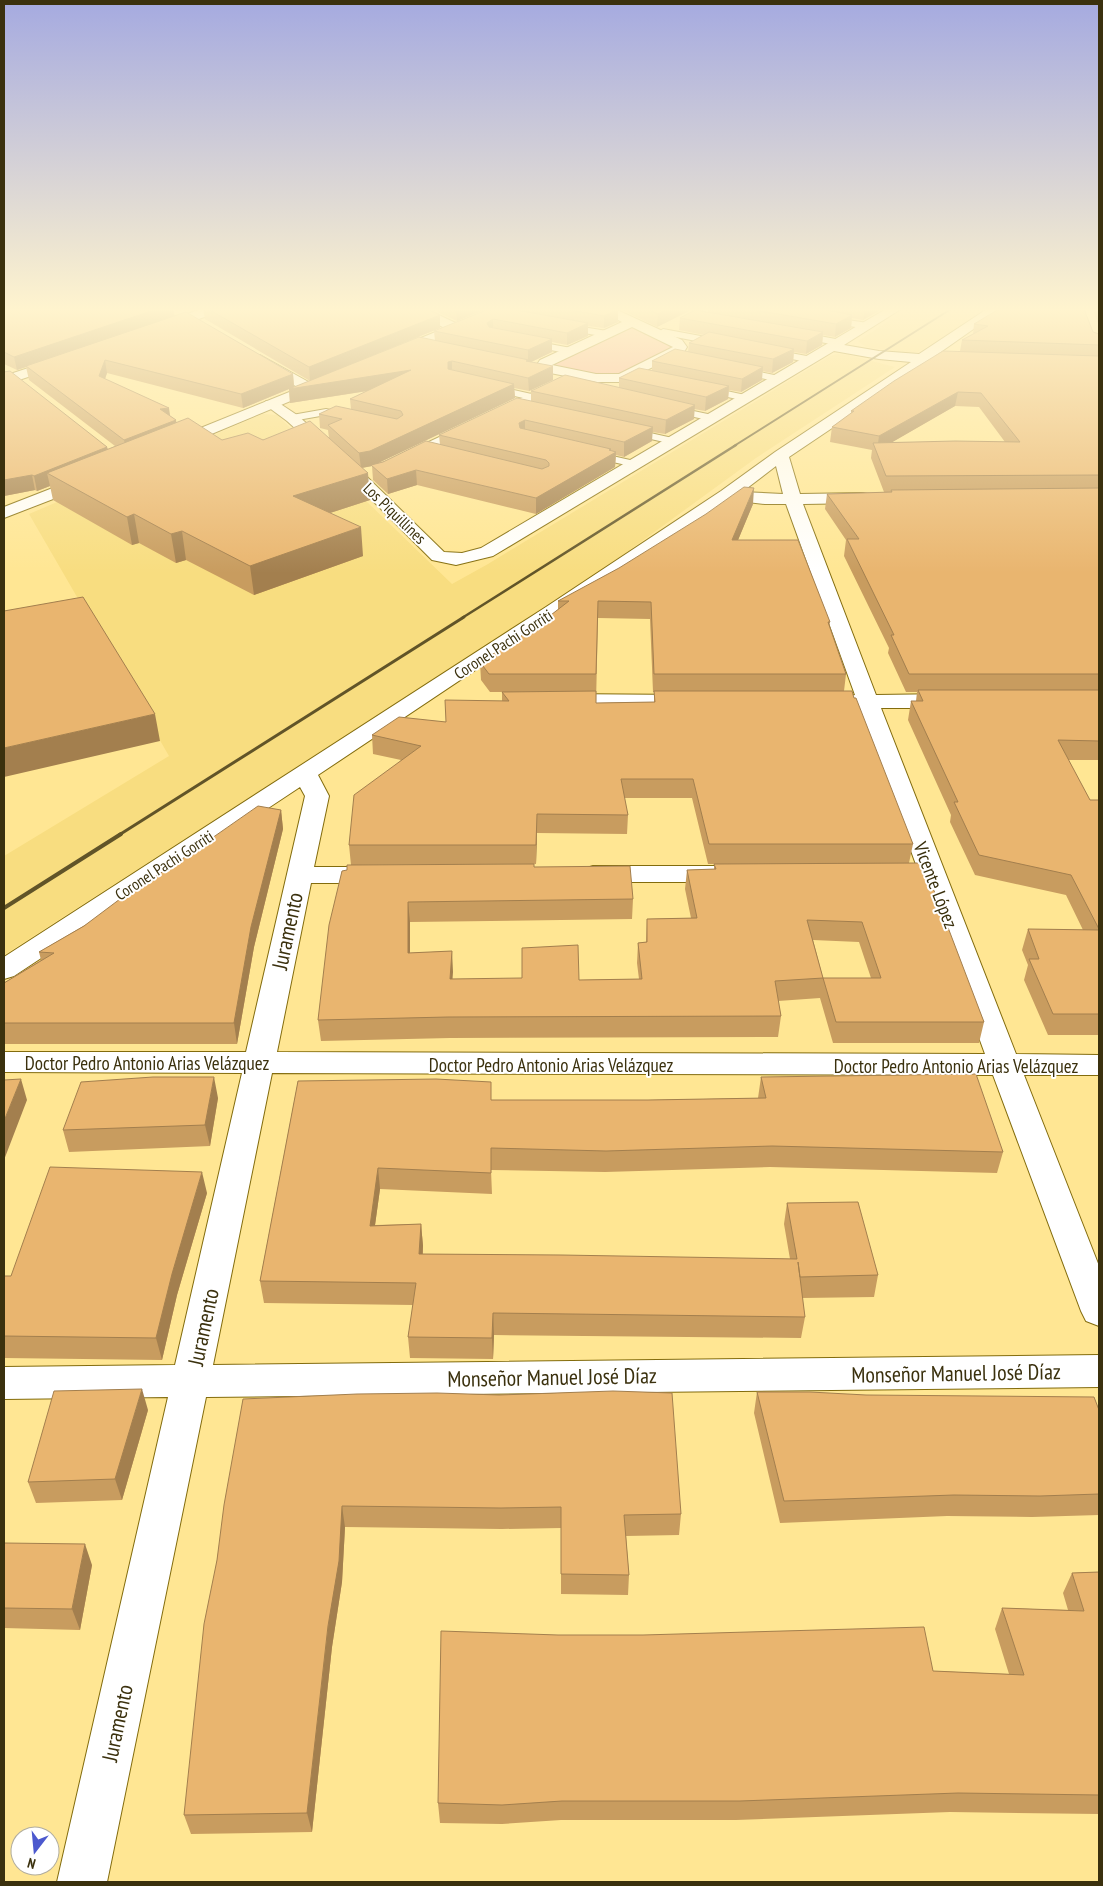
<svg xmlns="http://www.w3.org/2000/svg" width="1103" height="1886" viewBox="0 0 1103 1886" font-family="'PT Sans Narrow',sans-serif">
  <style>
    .built { fill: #f8dd80 }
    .green { fill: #f6a896 }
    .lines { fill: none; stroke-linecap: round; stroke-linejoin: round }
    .lane-casing { stroke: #836c0d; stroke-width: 2 }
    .street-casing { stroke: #836c0d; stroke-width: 2 }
    .secondary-casing { stroke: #836c0d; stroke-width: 2 }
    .lane { fill: #fff; fill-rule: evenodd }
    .street { fill: #fff; fill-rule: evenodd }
    .secondary { fill: #fff; fill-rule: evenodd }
    .rail-far3 { stroke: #615428; stroke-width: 2 }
    .rail-far2 { stroke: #615428; stroke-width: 2.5 }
    .rail-far1 { stroke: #615428; stroke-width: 3 }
    .rail { stroke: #615428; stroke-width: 4 }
    .wall { fill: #c89c5f; fill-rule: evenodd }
    .shaded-wall { fill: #a37f4e }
    .building { fill: #e9b56f; stroke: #a37f4e; fill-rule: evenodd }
    .labels { text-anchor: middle; stroke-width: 4; stroke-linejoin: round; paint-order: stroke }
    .far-street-label { font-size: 16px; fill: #3b310e; stroke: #fff }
    .street-label { font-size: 19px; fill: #3b310e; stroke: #fff }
    .near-street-label { font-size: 22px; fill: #3b310e; stroke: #fff }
  </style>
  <rect width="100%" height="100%" fill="#ffe693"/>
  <!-- built -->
  <path class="built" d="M907,309h85l-74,43h-18l-34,-5 -8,-6z
    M837,354l11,1 47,12 -139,91 -162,118 -590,379v-99l165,-100 -140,-242 234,-100 14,1 175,169 36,-20 342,-208z"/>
  <!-- green -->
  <path class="green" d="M632,322l48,25 -50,28h-52l-33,-12z"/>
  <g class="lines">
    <!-- lane casing -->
    <g class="lane-casing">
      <path id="lane" d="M700,309h11v1l-4,3z
        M827,317l41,6 4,3 -4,3 -44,-7 -1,-2z
        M564,324l43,7 4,3 -4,3 -46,-8 -1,-2z
        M663,329l59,11 5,3 -5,3 -62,-12 -1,-2z
        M798,332l43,8 5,3 -5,3 -46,-9 -1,-2z
        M528,340l43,8 5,3 -5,3 -46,-9 -2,-2z
        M769,349l43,8 5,3 -5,3 -46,-9 -2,-2z
        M736,367l43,9 5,3 -5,3 -46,-10v-4z
        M491,385l45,10 1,2 -5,3 -44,-10v-4z
        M703,386l47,10 1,2 -5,3 -46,-10v-4z
        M670,406l47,10 1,2 -5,3 -47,-10v-4z
        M326,409l23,5 1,2 -5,3 -19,-4 -34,6 -5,-3 5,-3z
        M628,428l49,11 1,2 -5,3 -49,-11 -1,-2z
        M590,451l49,11 1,2 -5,3 -49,-11 -1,-2 1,-2z"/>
    </g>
    <!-- street casing -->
    <g class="street-casing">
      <path id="street" d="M202,309h19l-2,3 -55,19h-10l-1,-3 1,-3z
        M409,309h17l36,17 1,3 -6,4 -5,-1z
        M598,309h17l67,31 5,7 -3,5 -62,30h-26l-56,-11 -4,-5 4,-6 82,-38zM632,327l41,20 -54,27h-23l-44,-9z
        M886,309h15l-57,36 35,6 40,3 68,-45h15l-67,47 2,3 -2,3 -10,1 -8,8 -128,86 11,37 63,-1 6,1 2,4 -2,4 -6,1 -60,1 73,191 72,-1 8,2 3,5 -3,5 -8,2h-67l135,346 83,1v20h-75l75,191v60l-13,-5 -5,-10 -88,-236 -721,-2 -59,292 886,-10v32l-893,10 -99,485h-50l111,-485 -164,2v-32l171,-2 67,-292 -238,-1v-20h242l59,-256 -5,-9 -286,189 -10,3v-22l542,-350 175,-116 54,-39 136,-90 -32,-3 -45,-8 -341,205 -37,9 -24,-5 -81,-81 -64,-58 -23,-17 2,-3h10l21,14 66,58 81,79 18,1 19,-5zM776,466l7,28 -41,-2zM730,500l35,4h21l69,191 -10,2 -3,5 3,5 14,1 126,346 -708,-2 34,-169h66l9,-3 4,-5 -4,-5 -9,-3h-63l15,-71 -11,-21z
        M260,355l54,30 2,3 -2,3h-10l-49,-29 -2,-3z
        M62,357l7,4 -2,3 -63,21v-9z
        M564,378l5,1 2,3 -2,3 -160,78h-12l-2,-3 2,-3z
        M558,694l132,1 8,2 3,5 -3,5 -8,2 -132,-1 -8,-2 -3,-5 3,-5z
        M593,866h132l9,3 4,5 -4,5 -9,3h-132l-9,-3 -4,-5 4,-5z"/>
    </g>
    <!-- secondary casing -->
    <g class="secondary-casing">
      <path id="secondary" d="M492,309h18l-2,3 -109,45h-10l-2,-3 2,-3z
        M324,378l5,1 2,3 -2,3 -151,63h-12l-2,-3 2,-3z
        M86,475l6,1 2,4 -2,4 -88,34v-11z"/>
    </g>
    <!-- lane -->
    <use href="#lane" class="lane"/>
    <!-- street -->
    <use href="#street" class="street"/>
    <!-- secondary -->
    <use href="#secondary" class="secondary"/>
    <!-- rail-far3 -->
    <path class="rail-far3" d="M734,446l217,-137"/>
    <!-- rail-far2 -->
    <path class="rail-far2" d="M462,618l274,-173"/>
    <!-- rail-far1 -->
    <path class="rail-far1" d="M119,835l345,-218"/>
    <!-- rail -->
    <path class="rail" d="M4,908l117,-74"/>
  </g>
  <!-- wall -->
  <path class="wall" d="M4,309h169l1,7 119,58 1,13 16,-6 -105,-62 -2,-10h225l12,6v13l-126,51 121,-38 -1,-10 55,-22h129v13l-14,6 -16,-2v10l-21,9 -15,-3v10l-21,10 22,18 -24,11 -15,-3 1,10 -137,65 62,-18 -1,-10 92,-34v-10l88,-3v-10l33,-8v-9l36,-9 1,-9 15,-8 -25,-5 1,-12 28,-6v-3h174l-19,11 -11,-2 -1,10 -16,9 -12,-2 -1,10 -16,9 -12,-2 -1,10 -21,11 -10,-2v9l-21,12 -12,-2 -1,9 -23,12 -11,-2v10l-29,15 -13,-2v9l-28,16 -8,-2 -1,12 -79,47 -119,-29 -29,9 -15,-14 -1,-14 -10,2 8,32 -40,13 33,43 -109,39 -68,-35 -10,3 -37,-20 -7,2 -79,-45 -3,-14 -13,5 -2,-1 -31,6v-124l103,75 1,2 7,-3 -86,-66 -3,-13 -9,3 -13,-6zM107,373l136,35 46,-19 1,14 78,-12 -18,8 1,10 -32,5 1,14 8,2 1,8 -107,2 -46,-18v-2l-6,-4 -65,-37z
    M431,309h55l-29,12z
    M620,309h73l-36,18z
    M1093,309h6v17z
    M974,324l119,8 6,2v426h-31l22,40h9v235h-51l-24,-55 4,-15 -6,-15 6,-21 55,1 -17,-35 -91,-20 -25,-53 1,-7 -43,-95 3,-19h5l1,-9h-11l-18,-39 1,-5 -45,-92 2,-16 -21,-31 2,-15 64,-2h-7l-13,-34 1,-8 -42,-8 2,-15 19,-13v-3l109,-60 2,-11 11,-6zM955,406l24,1 26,35h-113z
    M753,504l-15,36 92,82 -1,5 17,47 -2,17 69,153 -4,19 -201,1 -16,-66h-68l4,17 -1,19 -90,-1 -1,31 -185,1 -2,-20 52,-85 -28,-6 -1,-19 74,-13 56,-21v-9h-12l-9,-12 -1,-18 54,-34 24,-18v-9zM598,618l52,1 3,73h1v10l-58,1z
    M281,810l2,19 -29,118 -17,97h-233v-61l37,-23 -2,-8z
    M920,863l64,159 -5,21h-146l-13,-45 -42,3 3,15 -3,21 -328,1 -129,3 -3,-21 24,-149 193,-4 98,32 -1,20 -222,3v31l42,-2v28l127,1 60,-1 -2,-16 1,-20 8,-1 1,-23 44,-1 -6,-29 2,-19 27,-1v-5zM813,940l46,2 12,36h-48z
    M761,1077l242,75 -6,21 -227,-6 -165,5 -114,-2 1,24 -112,-5 -5,36 46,-1 2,22v8l367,5 -6,-35 3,-21 91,72 -4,22 -72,1 3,19 -4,21 -307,-3 -1,24 -83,-1 -2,-21 5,-32 -149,-2 -4,-22 38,-200 193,1v18h157l110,-2z
    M218,1098l-8,48 -141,6 -6,-22z
    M207,1193l-30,102 -15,65 -158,-2v-82h7z
    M757,1392l342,18v105l-67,2 -85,-1 -167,7 -26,-110z
    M243,1399l438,115 -2,21 -53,1 3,39 -1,20 -67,-1v-66l-59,1 -157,-2 -3,55 -10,65 -20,185 -121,2 -7,-19 33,-255z
    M148,1410l-26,90 -86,3 -8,-21z
    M4,1543l88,22 -12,65 -76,-2z
    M1099,1572v242l-149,-2 -214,8h-175l-59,4 -62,-1 -2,-20 495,-132 76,3 -14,-45 7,-21 66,2 -5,-17 9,-20z"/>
  <!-- shaded-wall -->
  <path class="shaded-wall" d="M157,309h16l2,8 -158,53 -3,-13z
    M456,309h30l-29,12z
    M618,309v13l-14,6v-12z
    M668,309h25l-36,18 1,-13z
    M865,309h17l-19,11z
    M440,315v13l-130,53 -1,-14z
    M852,315l-1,13 -16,9 1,-13z
    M493,319v12l-6,5v-13z
    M588,323v13l-21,9v-12z
    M823,332l-1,13 -16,9 1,-13z
    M552,339v13l-23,11 -3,-2 2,-1v-10z
    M794,349l-1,13 -21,11 1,-14z
    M105,360l2,13 -6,17 -2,-14z
    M452,361v13l-4,1v-13z
    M553,366v14l-24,11 -1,-13z
    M763,367l-1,13 -21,12 1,-13z
    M411,370v14l-121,19 -1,-14 -46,19 -2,-14 52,-20 1,13z
    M514,384l1,14 -143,68 -1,-1 1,1 -11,2 -2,-15z
    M729,386l-1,13 -23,12 1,-14z
    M958,392l-3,14 -78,45 2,-15z
    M695,405l-1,14 -29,15 1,-14z
    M169,408l2,14 5,-2 2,14 -51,21 -3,-15 36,-31z
    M525,420v14l-6,3v-14z
    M653,427l-1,14 -28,16v-15z
    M107,447l3,15 -63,11 3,13 -13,5 -3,-15z
    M611,449v5l5,-2 -1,15 -79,47v-16z
    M416,470l1,15 -29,9 -1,-15z
    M368,473l2,27 -74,24 -3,-28z
    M32,475l3,15 -31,6v-16z
    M754,488l-1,16 -22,53 1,-17z
    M134,514l5,29 -7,2 -5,-28z
    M361,527l2,29 -109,39 -4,-29z
    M182,531l4,29 -10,3 -5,-29z
    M155,714l5,27 -156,36v-29z
    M281,810l2,19 -29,118 -17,97 -3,-21 17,-96z
    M537,814v19l-1,31v-19z
    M408,902l2,20v52l-2,-21z
    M452,951l1,21 -2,28 -1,-21z
    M214,1077l4,21 -8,48 -5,-21z
    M21,1079l6,21 -23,60v-39z
    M378,1168l2,21 -8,58 -2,-21z
    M202,1172l5,21 -30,102 -15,65 -6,-22 16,-64z
    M421,1224l2,22 -2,30 -2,-22z
    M493,1313l1,22 -1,24 -1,-21z
    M142,1389l6,21 -26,90 -7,-21z
    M342,1506l3,21 -3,55 -10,65 -20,185 -5,-19z
    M85,1544l7,21 -12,65 -8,-21z"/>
  <!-- building -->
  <path class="building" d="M4,309h153l-143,48 -10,-5z
    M208,309h220l12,6 -131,52z
    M489,309h22l77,14 -21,10 -74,-14 -6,4 2,4 63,12 -24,11 -94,-19z
    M566,309h52l-14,7z
    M647,309h21l-10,5z
    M749,309h73l30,6 -16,9z
    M999,309h85l9,23 6,2v11l-137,-5 26,-14 -14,-2z
    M695,310l128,22 -16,9 -127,-23z
    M186,312l107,62 -52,20 -136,-34 -6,16 70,32 -9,1 16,11 -52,20 -98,-74z
    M709,332l85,17 -21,10 -84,-16z
    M419,337l110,23 -3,1 27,5 -25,12 -76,-17 -4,1v7l66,15 -144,67 -11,2 -31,-28 14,-6 -23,-5 17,-8 61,13 6,-4 -2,-4 -51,-12 61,-29 -122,19z
    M675,349l88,18 -21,12 -90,-18z
    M943,351l156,5v119l-213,1 -13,-33 82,-2 65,1 -39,-49 -23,-1 -79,44 -47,-9 22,-16h-3l43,-30z
    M639,368l90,18 -23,11 -87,-19z
    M10,371l97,76 -73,29 -2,-1 -28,5v-108z
    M565,375l130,30 -29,15 -135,-29z
    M517,398l136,29 -29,15 -99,-22 -6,3 1,5 91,21 -2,1 7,2 -80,46 -120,-28 -29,9 -16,-14 12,-3 43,-21 116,28 7,-3v-3l-3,-3 -107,-25z
    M188,418l34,22 26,-7 15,7 47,-19 58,52 -75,23 68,31 -111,39 -68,-35 -11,3 -37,-20 -7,3 -80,-44z
    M744,487l10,1 -22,52h66l32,82h-2l18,52h-192l-3,-72 -53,-1 -2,73h-107l-9,-12 54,-34 35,-27h-11l61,-33 87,-54z
    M1099,488v186h-190l-18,-39h3l-47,-96h12l-32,-45 65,-2 -1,-2z
    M83,597l72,117 -151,34v-137z
    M918,690h181v51l-41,-1 32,60h9v129l-28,-54 -92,-20 -25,-53h4l-47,-101h12z
    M596,691v12l59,-1 -1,-11h198l2,7h2l57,146h-204l-16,-65h-72l7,36 -91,-1 -1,31h-187l5,-50 67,-49 -49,-11 27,-18 47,5 -1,-22 64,1 -7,-9z
    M258,806l23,4 -30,117 -17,96h-230v-40l50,-30 -15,-1 45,-26 48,-36 37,-22z
    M920,863l2,4h3l59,155h-148l-13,-44 -48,3 6,35 -333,1 -130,3 11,-95 13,-54 5,-1v-5l187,-1v3l96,-1 3,33 -225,3v51l44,-2 -2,28 72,-1v-30l56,-3 1,35 63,-1 -4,-36 9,-1v-23l50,-1 -10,-48 29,-1 -2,-5zM807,920l55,2 19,56h-58z
    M1028,929l71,1v84h-46l-24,-55h10z
    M976,1074l27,78 -231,-6 -166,5 -115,-3v25l-113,-5 -8,58 51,-2 -2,30 142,1 236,4 -10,-56 71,-1 20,73 -78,2 -2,-15 7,55 -312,-4 -1,25 -84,-1 8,-54 -156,-2 38,-200 138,-2 55,3v18h157l118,-2 -5,-21z
    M153,1077h61l-9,48 -142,5 18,-48z
    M21,1079l-17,42v-41z
    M50,1167l152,5 -30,102 -16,64 -152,-2v-60h7z
    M142,1389l-27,90 -87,3 26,-91z
    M613,1391l59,2 9,121 -57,1 5,60 -68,-1v-67l-60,1 -159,-2 -3,55 -11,65 -21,187 -123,2 20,-191 13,-64 7,-55 19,-106 114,-5 80,-1 62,2z
    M757,1392h53l56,3 228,2 5,13v84l-59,2 -86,-1 -170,6z
    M4,1543l81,1 -13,65 -68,-1z
    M1099,1572v223l-141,-2 -218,8h-178l-60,4 -64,-2 3,-172 117,4h85l281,-8 9,44 91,4 -22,-67 82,3 -12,-38z"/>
  <!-- sky -->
  <linearGradient id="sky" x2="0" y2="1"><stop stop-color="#a5aae0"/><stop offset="0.54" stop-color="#fff4ce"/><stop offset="1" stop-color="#fff4ce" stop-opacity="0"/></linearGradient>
  <rect width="1103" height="573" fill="url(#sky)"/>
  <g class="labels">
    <!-- far-street labels -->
    <g class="far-street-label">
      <text transform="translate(395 513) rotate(44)" y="6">Los Piquillines</text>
      <text transform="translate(503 644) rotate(-33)" y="6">Coronel Pachi Gorriti</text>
      <text transform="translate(164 865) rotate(-33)" y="6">Coronel Pachi Gorriti</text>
    </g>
    <!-- street labels -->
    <g class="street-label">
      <text transform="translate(936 885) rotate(69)" y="7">Vicente López</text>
      <text x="147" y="1070">Doctor Pedro Antonio Arias Velázquez</text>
      <text x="551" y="1072">Doctor Pedro Antonio Arias Velázquez</text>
      <text x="956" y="1073">Doctor Pedro Antonio Arias Velázquez</text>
    </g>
    <!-- near-street labels -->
    <g class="near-street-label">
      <text transform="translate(287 931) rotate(-78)" y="8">Juramento</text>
      <text transform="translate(203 1327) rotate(-78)" y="8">Juramento</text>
      <text transform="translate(956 1373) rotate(-1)" y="8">Monseñor Manuel José Díaz</text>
      <text transform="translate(552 1377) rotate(-1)" y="8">Monseñor Manuel José Díaz</text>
      <text transform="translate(117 1723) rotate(-78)" y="8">Juramento</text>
    </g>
  </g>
  <!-- border -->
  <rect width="1103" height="1886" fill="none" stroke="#3b310e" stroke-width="10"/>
  <!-- north arrow -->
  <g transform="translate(35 1851) rotate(196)"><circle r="24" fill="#ffffff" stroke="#b1ad9f"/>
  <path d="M0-4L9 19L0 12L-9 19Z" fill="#4c59ce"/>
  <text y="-8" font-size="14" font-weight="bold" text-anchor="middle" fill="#3b310e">N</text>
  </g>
</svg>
